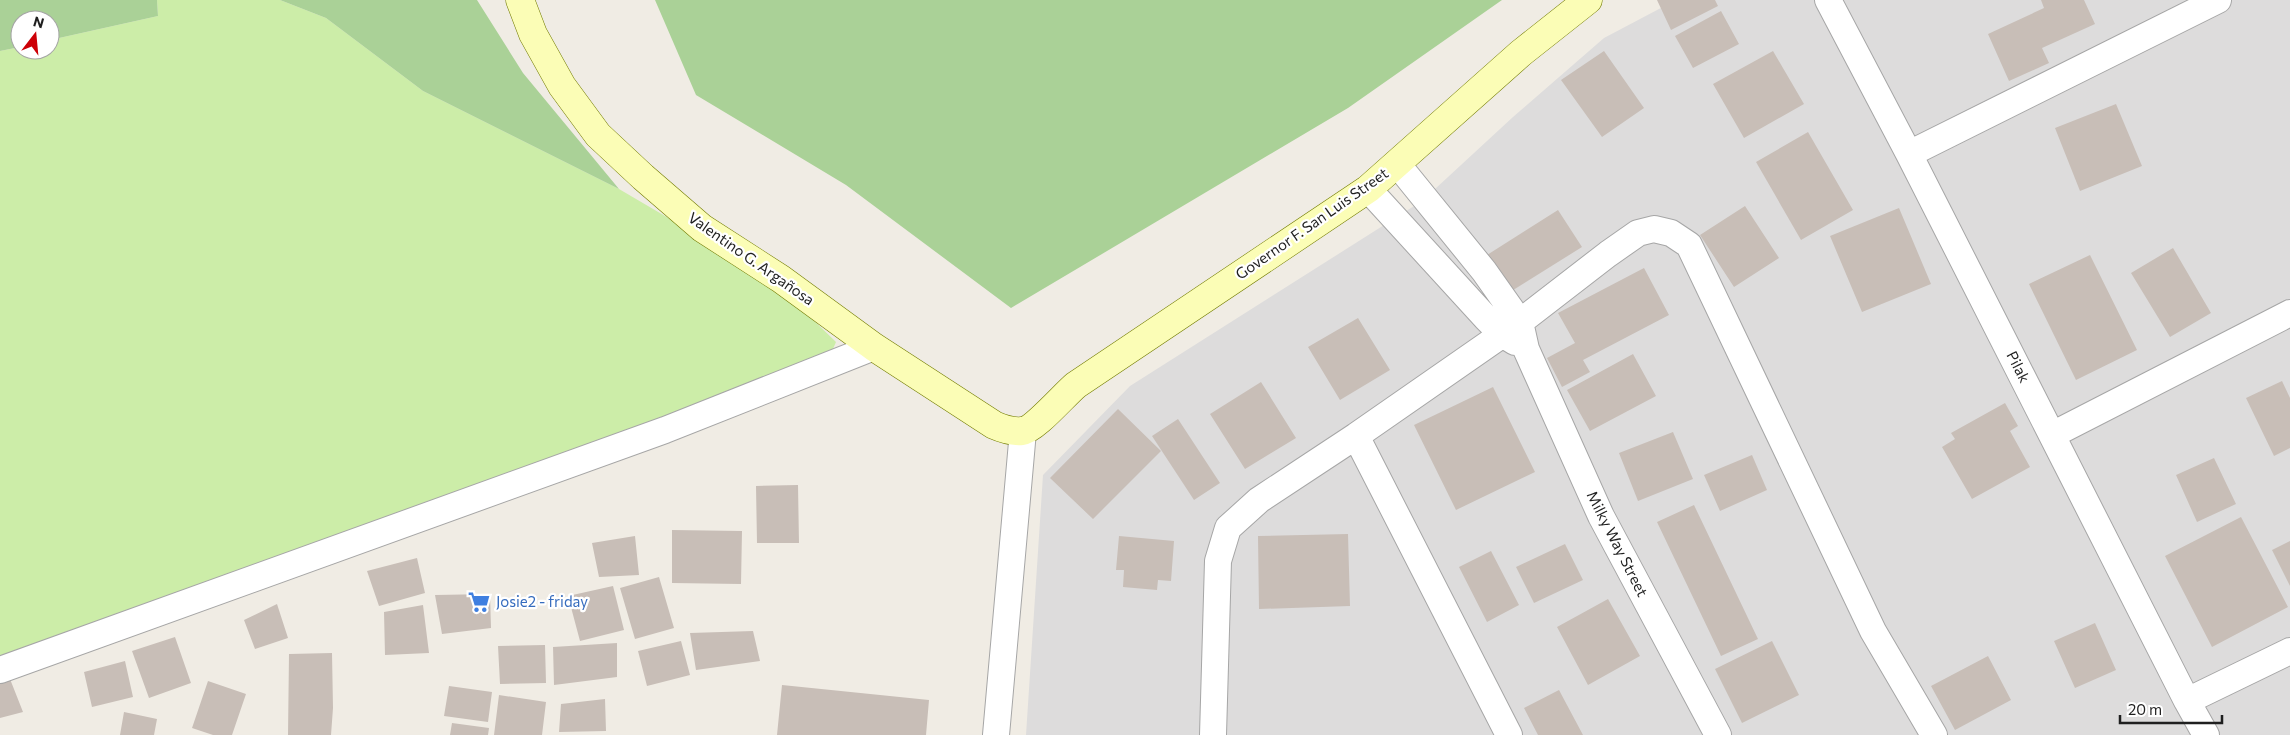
<svg xmlns="http://www.w3.org/2000/svg" width="2290" height="735" viewBox="0 0 2290 735" font-family="Commissioner,sans-serif">
  <style>
    .residential { fill: #dddcdc }
    .grass { fill: #cceda8 }
    .forest { fill: #aad197 }
    .building { fill: #c8beb7 }
    .lines { fill: none; stroke-linecap: round; stroke-linejoin: round }
    .street-casing { stroke: #a6a6a6; stroke-width: 28 }
    .secondary-casing { stroke: #727b00; stroke-width: 29 }
    .street { stroke: #fff; stroke-width: 26 }
    .secondary { stroke: #fbfdb6; stroke-width: 28 }
    .labels { text-anchor: middle; stroke-width: 4.5; stroke-linejoin: round; paint-order: stroke }
    .street-label { font-size: 15px; fill: #1f1f1f; stroke: #fff }
    .shop-label { font-size: 15px; fill: #366cbe; stroke: #fff; text-anchor: start }
  </style>
  <rect width="100%" height="100%" fill="#f0ece4"/>
  <!-- residential -->
  <path class="residential" d="M1676,0h614v735h-1264l17,-260 87,-89 292,-185 91,-84 91,-79z"/>
  <!-- grass -->
  <path class="grass" d="M157,0h123l46,18 97,73 196,98 150,88 67,65 -10,23 -826,293v-607l20,-4v3h30v-10l108,-24z"/>
  <!-- forest -->
  <path class="forest" d="M0,0h157l1,16 -108,24v-20h-30v27l-20,4z
    M280,0h197l46,73 96,116 -196,-98 -97,-73z
    M655,0h847l-154,108 -337,200 -165,-123 -150,-90z"/>
  <!-- building -->
  <path class="building" d="M1657,0h58l3,6 -47,24z
    M2041,0h43l11,24 -53,24 7,15 -40,18 -21,-47 56,-26z
    M1721,11l18,33 -46,24 -18,-32z
    M1604,51l40,57 -42,29 -41,-57z
    M1773,51l31,53 -60,34 -31,-54z
    M2116,104l26,62 -62,25 -25,-63z
    M1808,132l45,78 -52,30 -45,-78z
    M1745,206l34,52 -45,29 -34,-52z
    M1899,208l32,76 -69,28 -32,-76z
    M1558,210l24,37 -72,45 -23,-37z
    M2173,248l38,65 -41,24 -39,-64z
    M2090,255l47,95 -61,30 -47,-96z
    M1644,268l25,47 -86,45 7,12 -28,15 -15,-29 28,-15 -17,-30z
    M1358,318l32,52 -50,30 -32,-53z
    M1633,354l23,42 -66,35 -23,-41z
    M2282,381l8,17v50l-16,8 -28,-58z
    M1261,382l35,56 -51,31 -35,-55z
    M1493,387l42,85 -79,38 -42,-85z
    M2005,403l13,23 -8,5 20,36 -58,32 -30,-52 13,-8 -4,-6z
    M1118,409l43,42 -68,68 -43,-41z
    M1178,419l42,64 -26,17 -42,-64z
    M1673,432l20,47 -55,22 -19,-48z
    M1752,455l15,35 -47,21 -16,-36z
    M2214,458l22,46 -39,18 -21,-47z
    M798,485l1,58h-42l-1,-57z
    M1694,505l64,134 -37,17 -64,-134z
    M2241,517l47,90 -76,40 -47,-91z
    M672,530l70,1 -1,53 -69,-1z
    M1348,534l2,72 -91,3 -1,-73z
    M635,536l4,39 -40,2 -7,-34z
    M1119,536l55,5 -3,40 -13,-1 -1,10 -34,-3 1,-17h-8z
    M2290,541v45l-18,-36z
    M1565,544l18,36 -49,23 -18,-36z
    M1491,551l28,54 -32,17 -28,-55z
    M417,558l8,35 -46,13 -12,-35z
    M659,577l15,51 -39,11 -15,-51z
    M613,586l11,44 -44,11 -12,-45z
    M490,594l1,34 -49,6 -7,-39z
    M1608,599l32,57 -52,29 -31,-58z
    M277,604l11,34 -33,11 -11,-29z
    M423,605l6,48 -44,2 -1,-43z
    M2095,623l21,47 -41,18 -21,-47z
    M753,631l7,30 -64,9 -6,-37z
    M175,637l16,46 -42,15 -17,-47z
    M681,641l9,34 -43,11 -9,-35z
    M1772,641l27,54 -57,28 -27,-54z
    M617,643v34l-63,8 -1,-38z
    M545,645l1,38 -46,1 -2,-38z
    M332,653l1,55 -2,27h-43l1,-81z
    M1988,656l23,44 -56,30 -24,-44z
    M125,661l8,36 -41,10 -8,-35z
    M10,679l13,33 -23,6v-36z
    M208,681l38,13 -14,41h-19l-21,-7z
    M782,685l147,15 -3,35h-149z
    M449,686l43,6 -4,30 -44,-6z
    M1559,690l24,45h-45l-14,-27z
    M499,695l47,7 -4,33h-48z
    M605,699l1,32 -47,1 2,-28z
    M124,712l33,7 -3,16h-34z
    M452,723l37,5 -1,7h-38z"/>
  <g class="lines">
    <!-- street casing -->
    <g class="street-casing">
      <path id="street" d="M1828,0l81,154 278,547 19,34
        M1909,154l309,-154
        M1398,165l86,106 36,51 6,27 75,167 117,219
        M1368,189l118,129 16,16 13,8
        M2052,435l238,-122
        M1356,436l153,299
        M0,670l665,-240 209,-83
        M2187,701l103,-50
        M996,735l27,-304
        M1213,735l5,-174 10,-33 31,-28 97,-64 164,-114 88,-68 30,-21 16,-4 17,4 18,12 184,386 61,104"/>
    </g>
    <!-- secondary casing -->
    <g class="secondary-casing">
      <path id="secondary" d="M520,0l13,34 29,52 36,49 45,42 59,51 79,51 93,68 120,78c9,4 18,7 28,6 12,-1 42,-36 54,-46l292,-196 153,-136 67,-53"/>
    </g>
    <!-- street -->
    <use href="#street" class="street"/>
    <!-- secondary -->
    <use href="#secondary" class="secondary"/>
  </g>
  <!-- icons -->
  <defs>
    <g id="supermarket-bare" transform="scale(1.725)"><path d="M-6-5.5h2.5l.6 2H6L4.5 2H-2.5L-4.4-4H-6ZM-1.5 3.2a1.3 1.3 0 1 0 .1 0ZM3 3.2a1.3 1.3 0 1 0 .1 0Z" fill="#3f7fe0" stroke="#fff" stroke-width="2.5" paint-order="stroke"/></g>
  </defs>
  <g fill-rule="evenodd">
    <use href="#supermarket-bare" x="479" y="602"/>
  </g>
  <g class="labels">
    <!-- street labels -->
    <g class="street-label">
      <text transform="translate(1312 224) rotate(-35)" y="5">Governor F. San Luis Street</text>
      <text transform="translate(751 259) rotate(35)" y="5">Valentino G. Argañosa</text>
      <text transform="translate(2018 367) rotate(63)" y="5">Pilak</text>
      <text transform="translate(1617 544) rotate(63)" y="5">Milky Way Street</text>
    </g>
    <!-- shop labels -->
    <g class="shop-label">
      <text x="496" y="607">Josie2 - friday</text>
    </g>
  </g>
  <!-- north arrow -->
  <g transform="translate(35 35) rotate(16)"><circle r="24" fill="#ffffff" stroke="#a5a5a5"/>
  <path d="M0-4L9 19L0 12L-9 19Z" fill="#cd0007"/>
  <text y="-8" font-size="14" font-weight="bold" text-anchor="middle" fill="#1f1f1f">N</text>
  </g>
  <!-- scale -->
  <path d="M2120 715v8h102v-8" fill="none" stroke="#1f1f1f" stroke-width="2.5"/>
  <text x="2128" y="715" font-size="15" fill="#1f1f1f" stroke="#ffffff" stroke-width="4" paint-order="stroke">20 m</text>
</svg>
